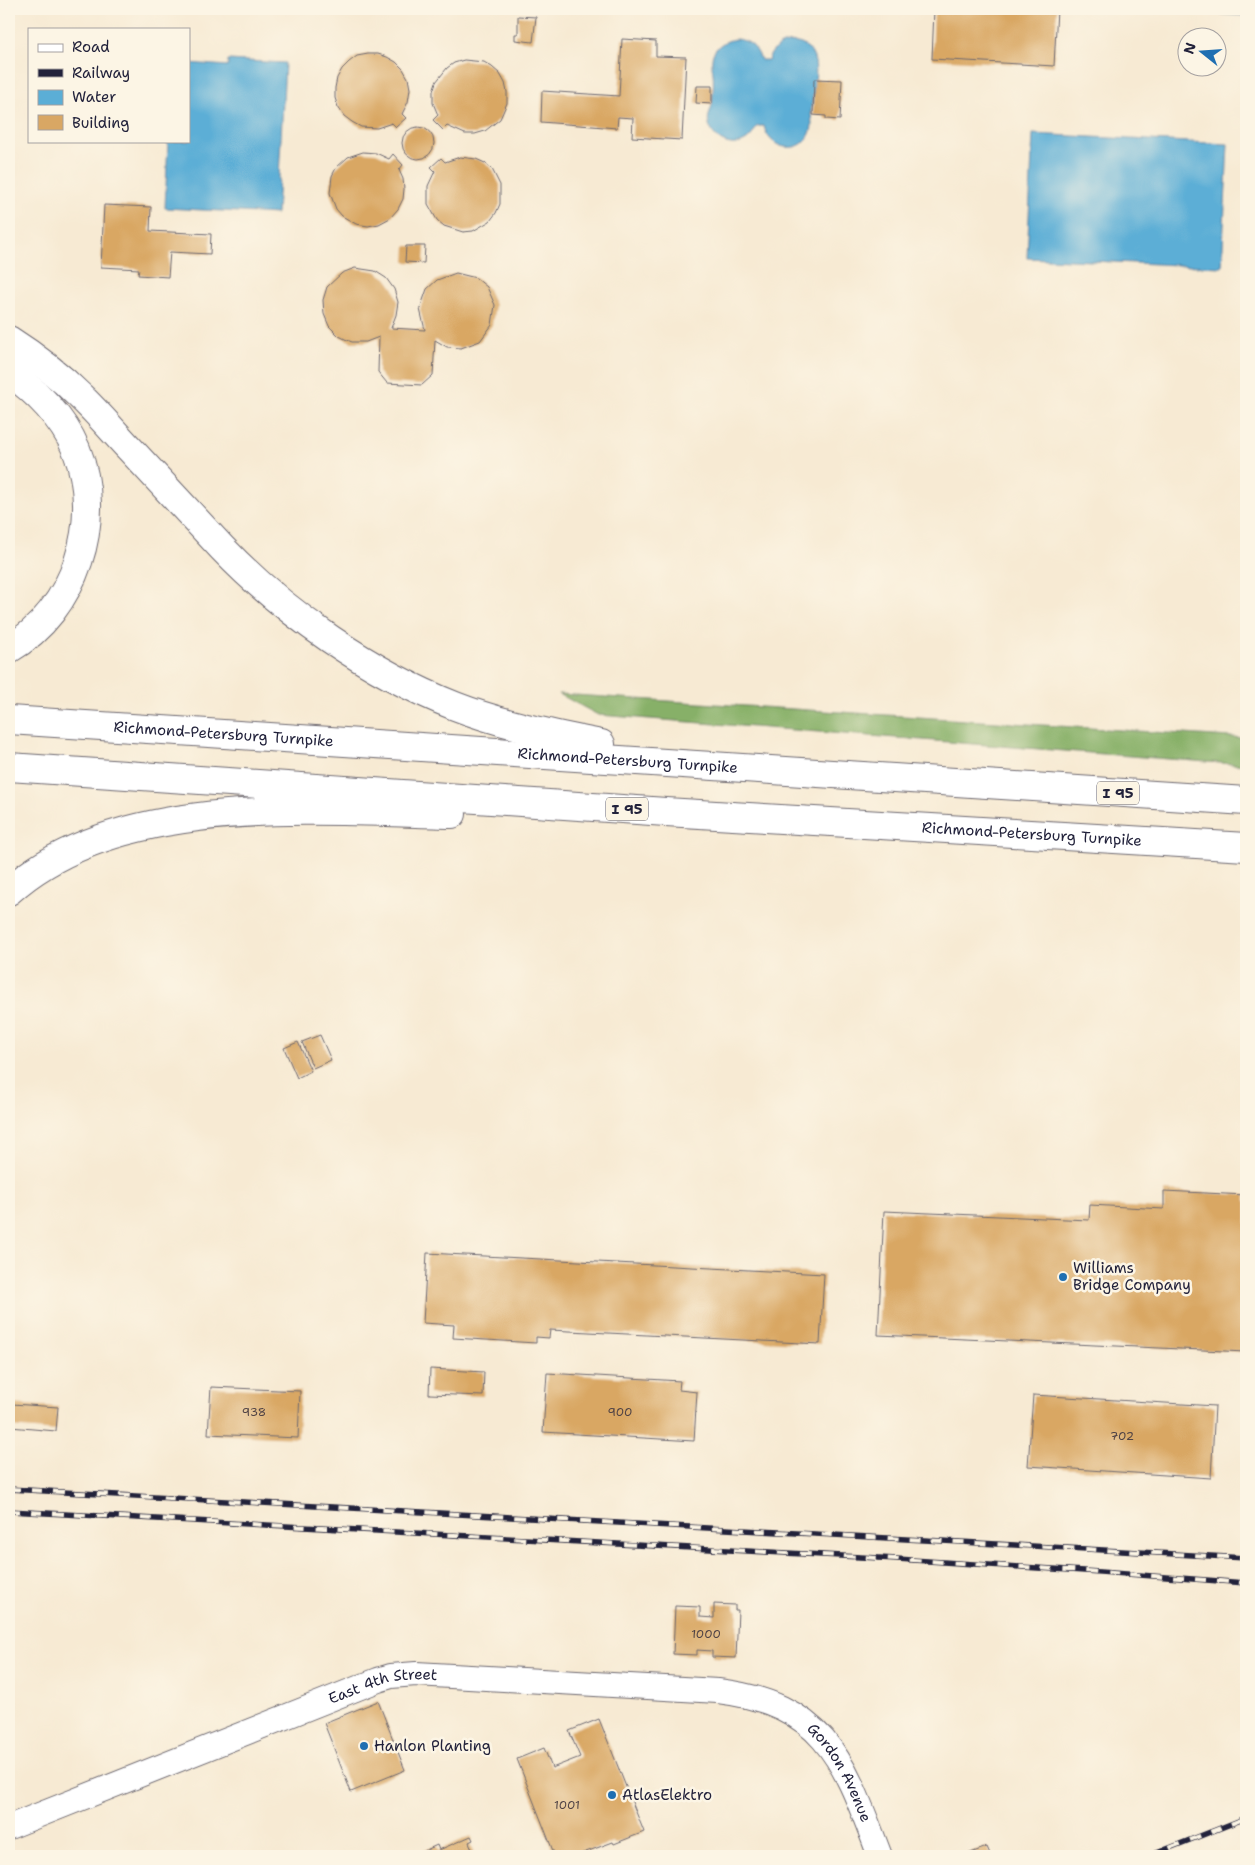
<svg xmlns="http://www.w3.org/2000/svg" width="1255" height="1865" viewBox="0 0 1255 1865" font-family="'Shantell Sans',sans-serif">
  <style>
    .forest { fill: #87b067; stroke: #546951 }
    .water { fill: #5baed6; stroke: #3e6888 }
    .building { fill: #d9a764 }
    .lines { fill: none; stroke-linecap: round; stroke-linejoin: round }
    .tertiary-casing { stroke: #6d6870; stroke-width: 26 }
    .motorway-casing { stroke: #6d6870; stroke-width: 30 }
    .tertiary { stroke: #fff; stroke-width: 24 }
    .motorway { stroke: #fff; stroke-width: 28 }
    .rail-casing { stroke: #22223b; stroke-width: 5.5 }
    .rail { stroke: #fcf5e5; stroke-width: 4; stroke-dasharray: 11; stroke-linecap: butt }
    .poi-dot { fill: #1f6fb2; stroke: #fcf5e5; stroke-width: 2 }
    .labels { text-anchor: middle; stroke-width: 5; stroke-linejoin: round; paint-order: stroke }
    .number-label { font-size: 12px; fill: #504345 }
    .shield { fill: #fcf5e5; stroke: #63616e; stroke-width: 1 }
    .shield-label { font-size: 14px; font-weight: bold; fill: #22223b }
    .street-label { font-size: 15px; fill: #22223b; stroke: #fcf5e5 }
    .poi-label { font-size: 15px; fill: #22223b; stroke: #fcf5e5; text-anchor: start }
  </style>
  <rect width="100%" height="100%" fill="#fcf5e5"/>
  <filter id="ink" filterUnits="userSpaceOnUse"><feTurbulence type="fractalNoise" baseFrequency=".02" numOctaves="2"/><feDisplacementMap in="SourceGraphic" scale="10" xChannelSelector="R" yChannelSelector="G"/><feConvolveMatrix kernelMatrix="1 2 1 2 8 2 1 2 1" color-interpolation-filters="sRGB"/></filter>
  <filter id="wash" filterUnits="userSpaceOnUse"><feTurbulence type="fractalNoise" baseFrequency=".0096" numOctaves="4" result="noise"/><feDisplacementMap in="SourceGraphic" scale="20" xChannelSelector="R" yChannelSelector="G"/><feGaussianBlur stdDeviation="1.12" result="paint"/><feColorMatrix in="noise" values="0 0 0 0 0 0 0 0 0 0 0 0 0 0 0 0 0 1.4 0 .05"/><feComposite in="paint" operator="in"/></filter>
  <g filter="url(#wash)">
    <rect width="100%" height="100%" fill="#f7ead3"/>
    <!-- forest -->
    <path class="forest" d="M559,694l687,44v27l-648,-50z"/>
    <!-- water -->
    <path class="water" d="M1117,9h129v7l-13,-1z
      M735,39c14,1 21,7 26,21h7c7,-21 38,-25 46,-2 5,14 -2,39 -3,54 0,7 2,12 0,19 -8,25 -42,20 -47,-5h-7c-3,6 -6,12 -12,15 -13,8 -30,0 -35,-14 -4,-8 0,-14 2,-22 1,-8 2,-25 1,-32 -1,-7 -2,-12 0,-19 4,-9 12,-13 22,-15z
      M228,60l57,3 -8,151 -112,-6 3,-67h21v-78l39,3z
      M1033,134l195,10 -6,123 -195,-9z"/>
    <g id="blocks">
      <!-- building -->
      <path class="building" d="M934,9h123l-3,57 -122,-7z
        M518,16l18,1 -3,25 -18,-2v-6h3z
        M622,39l34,2v15l30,1 -4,83 -50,-3 1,-19 -15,-1 -1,11 -76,-6 1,-31 77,5z
        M368,54h10l9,3 9,5 7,7 5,9 2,11 -2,13 -6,12 4,4 -10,9 -4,-4 -15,5 -16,-1 -9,-5 -8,-6 -6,-9 -3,-9v-10l2,-10 5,-9 7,-7 8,-6z
        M464,60l20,2 8,5 8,7 5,9 2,9v11l-7,16 -15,12 -10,3h-10l-18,-8 -4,4 -10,-10 5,-5 -5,-12v-12l3,-9 11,-14 7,-5z
        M814,79l28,1 -2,40 -14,-1v-3l-13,-1z
        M697,86h15v18l-16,-1z
        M402 143a16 16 0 1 1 32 0a16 16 0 1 1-32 0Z
        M363,152l13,1 13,6 4,-5 10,11 -4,5 4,9 1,10 -1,10 -5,10 -8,9 -11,6 -11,2 -12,-2 -14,-8 -6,-7 -6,-16 2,-17 4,-8 12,-11z
        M460,157l16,2 9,4 7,6 8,16v19l-4,9 -6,8 -17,10 -10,1 -19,-6 -7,-6 -9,-16v-18l7,-15 -4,-4 10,-9 4,4z
        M104,205l47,2 -1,24 61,3 -1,20 -40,-2 -2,25 -30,-2 1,-6 -38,-2z
        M406,246h19l-1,17 -19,-1z
        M355,268l20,3 11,7 8,11 4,13 -2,13 -5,13 34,2 -5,-21 7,-20 10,-9 19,-7 20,5 11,9 8,18 -3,20 -12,16 -19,7 -14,-1 -12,-7 -2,35 -11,10 -35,-2 -9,-11 1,-35 -13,5h-14l-7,-3 -6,-3 -10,-10 -5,-12 -1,-14 4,-13 15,-14z
        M320,1035l11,25 -18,8 -11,-26z
        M298,1042l13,29 -14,7 -13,-30z
        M1164,1191l82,4v157l-368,-17 6,-124 205,9 1,-15 74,4z
        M427,1253l397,21 -4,70 -270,-14 -1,8 -13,-1v6l-83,-5 1,-13 -31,-2z
        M430,1369l54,3 -1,24 -54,-2z
        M547,1373l133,8 -1,9 18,2 -3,49 -151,-9z
        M211,1387l89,4 -2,47 -90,-4z
        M1033,1395l182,11 -4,72 -183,-12z
        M12,1404l46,3 -2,24 -46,-4z
        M714,1604l21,1v5h3l-2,48 -24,-1v-6l-15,-1v5l-24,-1 2,-48 25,1v10l14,1z
        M378,1701l27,69 -54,22 -27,-69z
        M599,1719l45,113 -30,12 -1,-2 -38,14h-20l-38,-97 27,-11 8,20 28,-11 -11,-26z
        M471,1836l2,4 -4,2 6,14h-62l24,-11 2,5z
        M987,1847l4,9h-29z"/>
    </g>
  </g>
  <g filter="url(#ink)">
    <use href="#blocks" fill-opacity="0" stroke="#6d6870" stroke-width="1"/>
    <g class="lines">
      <!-- tertiary casing -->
      <g class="tertiary-casing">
        <g id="tertiary">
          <path id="s1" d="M9,1827l369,-147 13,-4 25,-2 302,17c110,13 127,74 162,165"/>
        </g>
      </g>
      <!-- motorway casing -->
      <g class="motorway-casing">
        <g id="motorway">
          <path d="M9,340c25,16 50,35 71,56 17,16 33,35 49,52 31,33 62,67 93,100 62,65 149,125 233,158 46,18 97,28 146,38"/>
          <path d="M9,372c27,19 54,46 67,77 29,71 -1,162 -67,200"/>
          <path id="s2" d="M9,720l1237,81"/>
          <path id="s3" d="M9,767l657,45 580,35"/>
          <path d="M9,891c107,-98 308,-80 443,-77"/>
        </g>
      </g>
      <!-- tertiary -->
      <use href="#tertiary" class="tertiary"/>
      <!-- motorway -->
      <use href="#motorway" class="motorway"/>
      <!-- rail casing -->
      <g class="rail-casing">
        <path id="rail" d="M9,1489l1237,69
          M9,1511l888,48 203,13 146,11
          M1149,1856l97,-38"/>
      </g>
      <!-- rail -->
      <use href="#rail" class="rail"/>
    </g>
  </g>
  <!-- markers -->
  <g class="poi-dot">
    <circle cx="1063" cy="1277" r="5"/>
    <circle cx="364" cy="1746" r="5"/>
    <circle cx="612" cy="1795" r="5"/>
  </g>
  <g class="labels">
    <!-- number labels -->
    <g class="number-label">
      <text x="254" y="1416">938</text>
      <text x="620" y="1416">900</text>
      <text x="1122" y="1440">702</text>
      <text x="706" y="1638">1000</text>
      <text x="567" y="1809">1001</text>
    </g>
    <!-- shield labels -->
    <g class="shield">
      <rect x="1097" y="781.5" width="42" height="23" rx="4"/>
      <rect x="606" y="797.5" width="42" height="23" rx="4"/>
    </g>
    <g class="shield-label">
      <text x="1118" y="798">I 95</text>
      <text x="627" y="814">I 95</text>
    </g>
    <!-- street labels -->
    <g class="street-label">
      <text dy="5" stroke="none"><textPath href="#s2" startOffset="215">Richmond-Petersburg Turnpike</textPath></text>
      <text dy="5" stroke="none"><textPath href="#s2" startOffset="620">Richmond-Petersburg Turnpike</textPath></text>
      <text dy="5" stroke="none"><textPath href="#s3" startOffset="1025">Richmond-Petersburg Turnpike</textPath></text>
      <text dy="5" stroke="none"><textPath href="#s1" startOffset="401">East 4th Street</textPath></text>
      <text dy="5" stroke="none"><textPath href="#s1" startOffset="894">Gordon Avenue</textPath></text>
    </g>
    <!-- poi labels -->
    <g class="poi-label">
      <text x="1073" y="1273">Williams<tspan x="1073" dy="17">Bridge Company</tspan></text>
      <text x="374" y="1751">Hanlon Planting</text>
      <text x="622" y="1800">AtlasElektro</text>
    </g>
  </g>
  <!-- margin -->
  <rect width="1255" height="1865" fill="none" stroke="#fcf5e5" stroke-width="30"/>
  <!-- legend -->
  <rect x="28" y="28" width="162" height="115" fill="#fcf5e5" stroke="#a5a1a1"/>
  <rect x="38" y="44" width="25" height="8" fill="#ffffff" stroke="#a5a1a1"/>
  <text x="72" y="52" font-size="15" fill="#22223b">Road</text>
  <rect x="38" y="69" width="25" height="8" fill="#22223b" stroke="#a5a1a1"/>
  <text x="72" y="78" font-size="15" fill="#22223b">Railway</text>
  <rect x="38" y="90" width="25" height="15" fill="#5baed6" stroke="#a5a1a1"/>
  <text x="72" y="102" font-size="15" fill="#22223b">Water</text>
  <rect x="38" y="115" width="25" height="15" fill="#d9a764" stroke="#a5a1a1"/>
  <text x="72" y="128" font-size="15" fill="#22223b">Building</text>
  <!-- north arrow -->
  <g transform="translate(1202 52) rotate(287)"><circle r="24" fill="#fcf5e5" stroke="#a5a1a1"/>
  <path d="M0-4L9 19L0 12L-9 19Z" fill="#1f6fb2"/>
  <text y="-8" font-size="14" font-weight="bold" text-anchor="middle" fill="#22223b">N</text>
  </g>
</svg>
